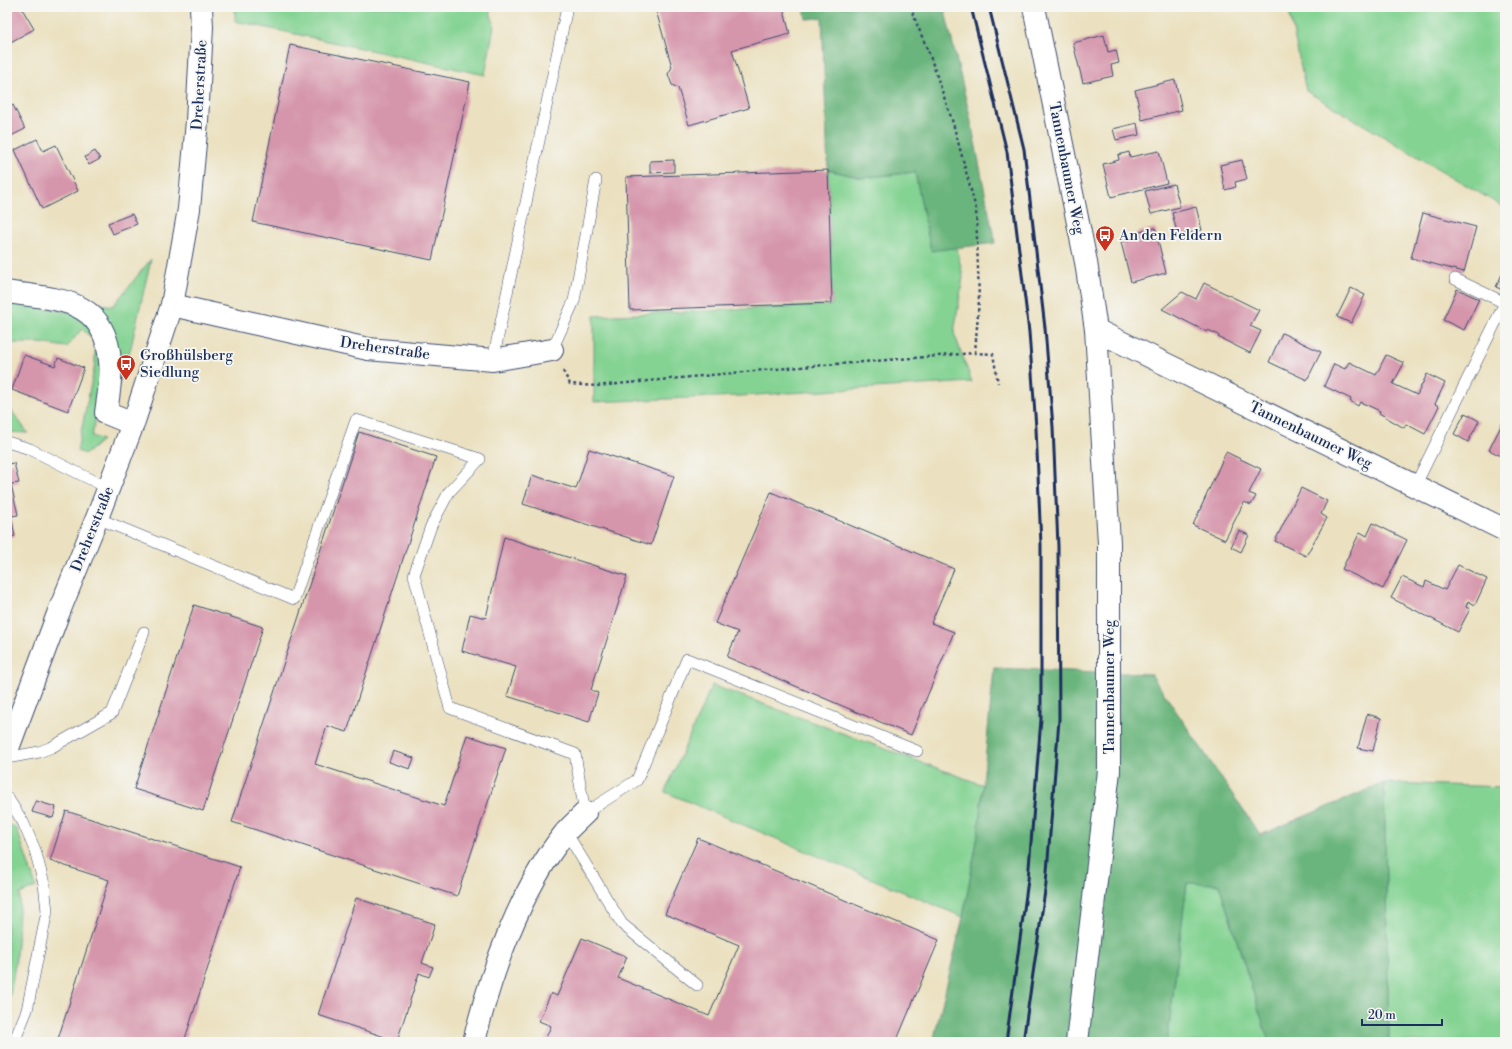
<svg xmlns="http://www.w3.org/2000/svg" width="1512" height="1049" viewBox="0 0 1512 1049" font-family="'Libre Bodoni',serif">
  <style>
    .green { fill: #84d393; stroke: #508178 }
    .forest { fill: #6bb57d; stroke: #43726e }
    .building { fill: #d595ab }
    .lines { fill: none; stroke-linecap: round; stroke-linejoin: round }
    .lane-casing { stroke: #3a4a6d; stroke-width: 12 }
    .street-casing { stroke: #3a4a6d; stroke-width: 24 }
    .secondary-casing { stroke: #3a4a6d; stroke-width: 24 }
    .path { stroke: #3a4a6d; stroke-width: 2.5; stroke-dasharray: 3 3; stroke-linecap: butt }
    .lane { stroke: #fff; stroke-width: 11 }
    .street { stroke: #fff; stroke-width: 22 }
    .secondary { stroke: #fff; stroke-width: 22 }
    .rail { stroke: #1b2f5e; stroke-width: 3 }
    .labels { text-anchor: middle; stroke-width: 3.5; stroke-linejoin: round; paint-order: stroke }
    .street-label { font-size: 15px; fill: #1b2f5e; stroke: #f6f6f2 }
    .poi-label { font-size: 15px; fill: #1b2f5e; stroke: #f6f6f2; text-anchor: start }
  </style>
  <rect width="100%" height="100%" fill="#f6f6f2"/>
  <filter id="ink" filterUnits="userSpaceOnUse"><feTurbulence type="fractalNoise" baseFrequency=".025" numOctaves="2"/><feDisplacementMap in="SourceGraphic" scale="8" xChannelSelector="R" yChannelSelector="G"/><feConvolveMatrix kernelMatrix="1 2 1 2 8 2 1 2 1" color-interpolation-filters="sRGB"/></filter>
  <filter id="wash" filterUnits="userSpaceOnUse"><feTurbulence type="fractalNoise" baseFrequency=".012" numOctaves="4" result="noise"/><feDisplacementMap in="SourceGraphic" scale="16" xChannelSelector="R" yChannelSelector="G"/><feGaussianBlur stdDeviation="0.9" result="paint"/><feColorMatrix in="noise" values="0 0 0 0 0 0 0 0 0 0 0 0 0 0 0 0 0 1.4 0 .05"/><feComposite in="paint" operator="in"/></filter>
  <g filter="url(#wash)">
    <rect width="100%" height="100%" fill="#ebe1c0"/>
    <!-- green -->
    <path class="green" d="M235,7h254l5,19 -9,49 -250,-54z
      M1288,7h217v201l-199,-117z
      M828,170l34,8 53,-6 16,78 25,-5 7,32 -9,56 18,49 -232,14 -146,6v-86l238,-11z
      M151,259l-20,88 -14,42 -27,-87 23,4z
      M7,300l72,14 18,21 6,49 -11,52 10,4 -16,14 -9,-3 18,-87v-22l-13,-13 -15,18 -28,-4h-28l-4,10z
      M7,404l1,2 20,27 -21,-1z
      M712,685l271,100 -5,50 -15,82 -298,-125z
      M1384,783l121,4v255h-116z
      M11,825l6,4 19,58 -16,7 -4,65 -9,55v-178z
      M1187,883l32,1 50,158h-102z"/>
    <!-- forest -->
    <path class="forest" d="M804,7h140l25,105 26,131 -64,8 -16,-79 -53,6 -34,-8 -6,-152 -16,1z
      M994,668l157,6 109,161 124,-52 5,259h-120l-50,-158 -32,-1 -20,159h-234l30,-125 15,-82z"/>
    <g id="blocks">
      <!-- building -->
      <path class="building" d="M14,7h7l13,22 -27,15v-33z
        M655,7h128l7,27 -58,16 17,58 -60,17 -11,-37 -6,-3 -4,-11 4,-7z
        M1104,35l4,17 8,-2 3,13 -8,2 2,11 -30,7 -10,-40z
        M290,45l180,37 -38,178 -179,-38z
        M1175,80l7,30 -40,10 -7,-30z
        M13,105l12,24 -18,9v-30z
        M1137,123l2,12 -23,5 -3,-11z
        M37,139l6,12 13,-6 22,46 -36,18 -27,-59z
        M95,151l5,8 -11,6 -4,-8z
        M1159,151l8,32 -56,14 -8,-33 16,-4 -1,-5 11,-3 1,5z
        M674,160v12l-24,1v-12z
        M1242,160l5,19 -12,3 1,5 -11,3 -5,-25z
        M828,170l4,133 -202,7 -4,-133z
        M1174,184l6,23 -29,7 -6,-23z
        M1196,207l6,23 -24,6 -6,-23z
        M1423,213l53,14 -12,45 -53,-14z
        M132,214l5,10 -24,10 -5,-11z
        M1155,228l11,45 -35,9 -10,-40 17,-4 -2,-5z
        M1505,268v23l-9,-4z
        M1204,283l55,27 -9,16 11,5 -11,22 -32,-16 1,-2 -11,-5 -1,2 -45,-23 20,-17 14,7z
        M1351,288l14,7 -14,28 -14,-6z
        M1457,289l22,10 -15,31 -21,-10z
        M1282,333l39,19 -14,28 -38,-18z
        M24,355l31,11 3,-8 26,10 -16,43 -56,-21z
        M1386,355l18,8 -11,21 24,11 10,-21 18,9 -10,21 4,2 -14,28 -19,-10 -2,4 -25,-15 1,-2 -20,-9 -2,4 -8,-5 1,-2 -27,-13 10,-22 11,5 4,-7 27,13z
        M1465,413l14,8 -11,21 -14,-8z
        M1505,418v40l-16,-8z
        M359,432l77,25 -89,275 -20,-6 -12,38 129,42 23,-71 39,13 -49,148 -225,-74z
        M589,449l85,27 -23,69 -128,-41 9,-29 44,14z
        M1226,452l35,17 -12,24 7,3 -5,9 -7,-3 -19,38 -32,-15z
        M14,463l5,20 -8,1 7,31 -7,1 4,20 -8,2v-74z
        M1301,488l26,13 -6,13 6,4 -21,38 -31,-15z
        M771,492l183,77 -23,54 23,9 -43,103 -184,-78 11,-25 -23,-9z
        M1373,523l34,17 -24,49 -41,-20 18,-37 7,4z
        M1239,531l10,4 -8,17 -10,-5z
        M504,537l123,39 -36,114 7,3 -9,29 -82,-26 9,-29 -54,-16 8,-37 16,4z
        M1458,565l29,14 -12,26 -7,-4 -2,6 4,2 -12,23 -67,-34 11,-21 22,10 2,-6 19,9z
        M194,605l69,22 -60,184 -69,-22z
        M1367,714l14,4 -8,33 -15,-3z
        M393,751l21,7 -4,11 -21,-7z
        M36,801l20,6 -3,11 -21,-6z
        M66,811l174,56 -56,175h-127l52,-162 -59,-19z
        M698,838l241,102 -43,102h-352l7,-16 -12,-5 12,-28 6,3 25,-58 45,19 -9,21 91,38 30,-71 -74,-31z
        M356,898l79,26 -13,39 11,4 -4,10 -10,-4 -22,68 -79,-26z"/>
    </g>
  </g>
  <g filter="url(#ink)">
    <use href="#blocks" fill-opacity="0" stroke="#3a4a6d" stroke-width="1"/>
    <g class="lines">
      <!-- lane casing -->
      <g class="lane-casing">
        <path id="lane" d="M1455,279l50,24
          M552,350l22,-49 22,-121
          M493,360l73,-348
          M7,442l23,7 78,39
          M1415,486l90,-183
          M97,518l197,81 62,-179 124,39 -31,33 -18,34 -17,49 36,133 125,46 10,59 52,-33 50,-121 230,92
          M7,758l32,-6 13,-5 60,-34 32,-81
          M7,797l16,25 12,28 9,34 3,27 -20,99 -13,32
          M566,832l56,92 75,61"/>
      </g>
      <!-- street casing -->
      <g class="street-casing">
        <path id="street" d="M1034,7l52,255 10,68 13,213v228l-32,271
          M7,292c50,8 98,5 103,69 2,17 -2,36 -4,52l27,11
          M172,305l196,44 125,11 59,-10
          M1096,330l409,200"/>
      </g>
      <!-- secondary casing -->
      <g class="secondary-casing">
        <path id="secondary" d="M7,751l51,-137 39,-96 36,-94 39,-119 17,-96 8,-88 5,-94 -1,-20
          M474,1042c16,-68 47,-154 91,-209 6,-7 13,-13 20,-20"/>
      </g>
      <!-- path -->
      <path class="path" d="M910,7l20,49 23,67 23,86 3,91 -4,53
        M563,371l7,13 26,2 179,-17 200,-16 18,1 5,29"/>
      <!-- lane -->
      <use href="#lane" class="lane"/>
      <!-- street -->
      <use href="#street" class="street"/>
      <!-- secondary -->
      <use href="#secondary" class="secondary"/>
      <!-- rail -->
      <path class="rail" d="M971,7l36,145 22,180 7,96 5,117v174l-13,161 -22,162
        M989,7l35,142 21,179 8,99 5,119 1,174 -13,164 -23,158"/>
    </g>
  </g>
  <!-- icons -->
  <defs>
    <g id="bus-pin" transform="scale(1)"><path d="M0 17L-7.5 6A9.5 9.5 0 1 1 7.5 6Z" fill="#c8321e" stroke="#f6f6f2"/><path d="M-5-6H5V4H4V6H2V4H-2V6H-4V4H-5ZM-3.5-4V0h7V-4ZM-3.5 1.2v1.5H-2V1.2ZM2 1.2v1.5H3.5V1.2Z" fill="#fff"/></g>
  </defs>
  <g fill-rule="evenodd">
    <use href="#bus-pin" x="1105" y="235"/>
    <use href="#bus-pin" x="126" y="364"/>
  </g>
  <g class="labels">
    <!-- street labels -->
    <g class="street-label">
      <text transform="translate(199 85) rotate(-87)" y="5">Dreherstraße</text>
      <text transform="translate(1067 168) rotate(79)" y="5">Tannenbaumer Weg</text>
      <text transform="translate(385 348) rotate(8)" y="5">Dreherstraße</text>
      <text transform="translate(1311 435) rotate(26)" y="5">Tannenbaumer Weg</text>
      <text transform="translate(92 529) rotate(-68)" y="5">Dreherstraße</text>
      <text transform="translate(1109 687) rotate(-90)" y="5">Tannenbaumer Weg</text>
    </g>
    <!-- poi labels -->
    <g class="poi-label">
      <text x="1119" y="240">An den Feldern</text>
      <text x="140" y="360">Großhülsberg<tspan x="140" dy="17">Siedlung</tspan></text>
    </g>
  </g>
  <!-- margin -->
  <rect width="1512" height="1049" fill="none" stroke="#f6f6f2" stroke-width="24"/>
  <!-- scale -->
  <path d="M1362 1019v6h80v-6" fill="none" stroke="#1b2f5e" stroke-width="2"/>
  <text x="1368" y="1019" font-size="12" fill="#1b2f5e" stroke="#f6f6f2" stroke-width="3" paint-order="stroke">20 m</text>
</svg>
